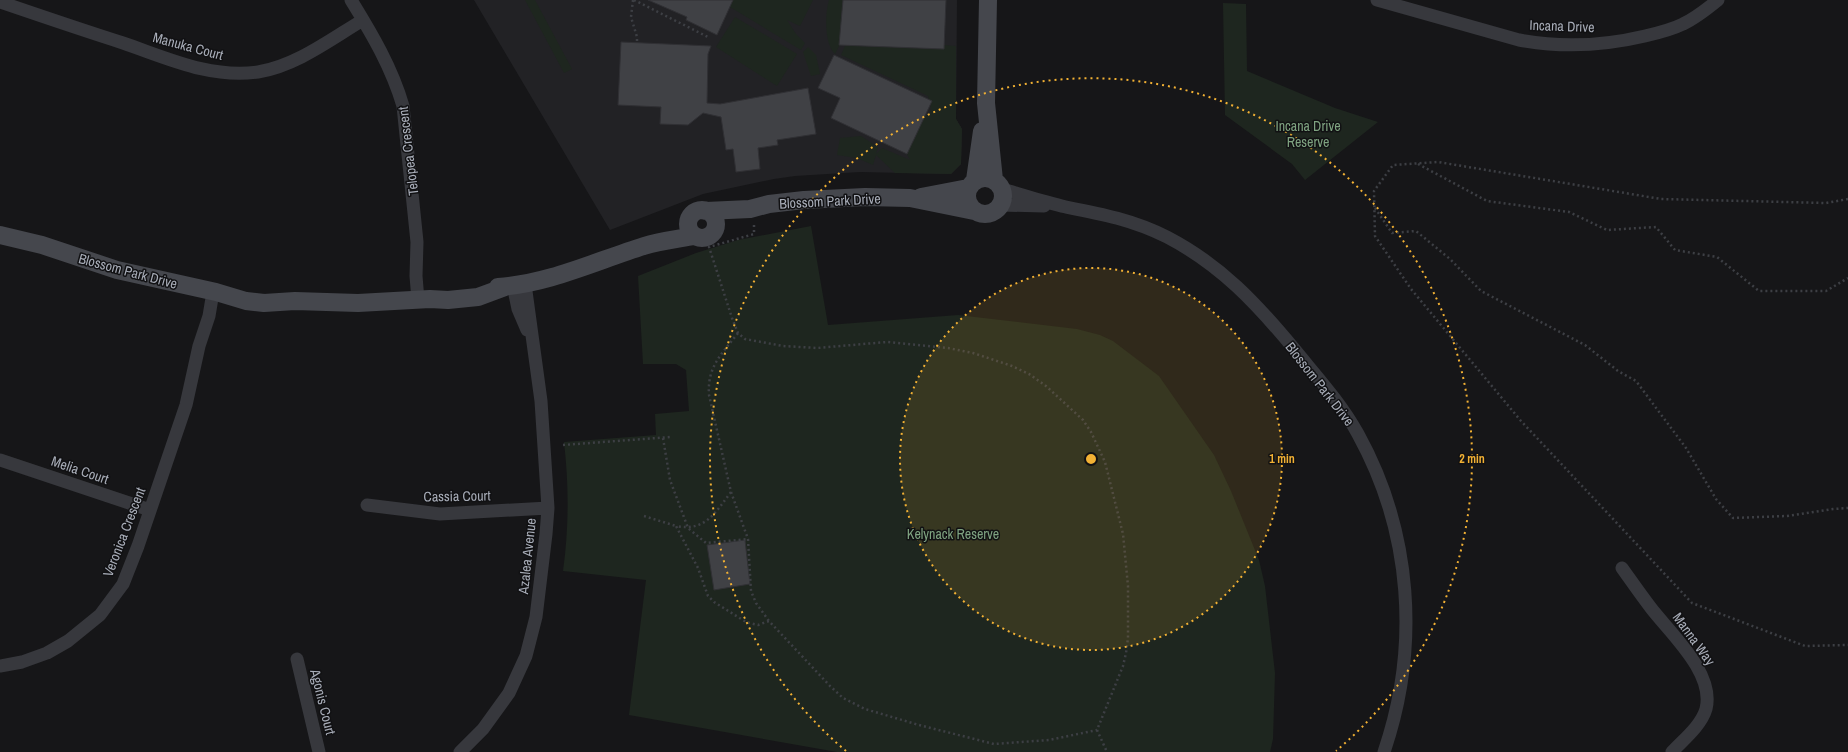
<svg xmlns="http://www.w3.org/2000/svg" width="1848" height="752" viewBox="0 0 1848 752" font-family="'Archivo Narrow',sans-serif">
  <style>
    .built { fill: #222225 }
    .green { fill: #1e261f }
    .building { fill: #404145; stroke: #303034 }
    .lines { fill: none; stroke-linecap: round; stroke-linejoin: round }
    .path { stroke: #3d3f44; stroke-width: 2.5; stroke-dasharray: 2 3; stroke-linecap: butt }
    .street { stroke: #37383d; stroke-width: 13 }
    .secondary { stroke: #45474d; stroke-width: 18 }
    .ring { fill: none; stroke: #f2b134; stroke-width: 2; stroke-dasharray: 2 4 }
    .labels { text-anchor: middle; stroke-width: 3; stroke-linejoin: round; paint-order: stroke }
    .street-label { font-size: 14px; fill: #a8adb8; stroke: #111113 }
    .park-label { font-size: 14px; fill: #7fa381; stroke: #111113 }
    .centre { fill: #f2b134; stroke: #111113; stroke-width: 2 }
    .ring-label { font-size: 12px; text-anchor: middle; font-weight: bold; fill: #f2b134; stroke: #111113; stroke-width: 3; stroke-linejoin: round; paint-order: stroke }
  </style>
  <rect width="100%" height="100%" fill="#161618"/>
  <!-- built -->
  <path class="built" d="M474,0h483l-1,119 6,10 -1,35 -10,10 -91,-2 -65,4 -21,3 -71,15 -93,36z"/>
  <!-- green -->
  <path class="green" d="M525,0h10l37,69 -8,4z
    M733,0h80l-13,26 -13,-6 9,14 9,9 -4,7 -71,-43z
    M829,0h14l-3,44 -5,10c-11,-10 -10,-41 -6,-54z
    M1223,3l23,1 1,67 88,37 43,14 -73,58 -13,-16 -67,-49z
    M735,17l62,37 -20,32 -61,-39z
    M847,23l10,23 87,3v-4l12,1v73l6,10 -1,35 -10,10 -56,-1 -19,-18 -3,10 -16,-7 -20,-3 3,-17 21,-2 17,11 -2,7 6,-6 28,12 -3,-6 18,-39h3l3,-6 -3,-13 -87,-41 4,-9z
    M808,47l8,8 4,19 -9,2 -8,-24z
    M811,226l17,99 130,-10 119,14 23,6 13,6 46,35 55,79 17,36 28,69 6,26 10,87 -2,66 -3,13h-433l-208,-37 17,-135 -83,-9c6,-43 6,-86 1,-129l92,-7 -1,-21 34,-3 -3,-41 -10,-6h-33l-5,-88 58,-23 42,-13z"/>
  <!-- building -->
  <path class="building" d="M648,0h85l-16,35 -31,-15 1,-3z
    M843,0h103l-2,49 -105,-4z
    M621,42l90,4 -3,8 -1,49 13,1 88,-16 8,46 -39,6 1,5 -20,3 2,21 -24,3 -3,-23 -7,1 -5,-33 -18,-4 -15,12 -28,-1 1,-17 -43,-2z
    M834,55l98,46 -25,53 -76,-36 9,-20 -22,-10z
    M745,540l5,44 -36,6 -7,-45z"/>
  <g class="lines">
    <!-- path -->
    <path class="path" d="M633,0l-2,17 6,20v6
      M634,0l74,37
      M1418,164l69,37 82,11 38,18 49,-3 19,23 42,7 42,34h67l22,-13
      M1848,199l-22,4 -165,-4 -223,-37 -45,3 -19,26 1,45 36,53 110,132 171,182 113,43 43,-1
      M1375,208l17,25 24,-2 34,28 31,32 104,54 33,26 18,10 50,67 30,51 17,19 54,-2 46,-7 15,-1
      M754,225v9l-45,13 23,71 6,15 7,6 38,7 34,2 70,-6 61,6 25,5 39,13 17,8 17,12 37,34 8,12 14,30 18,72 5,52v52l-2,15 -3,13 -26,64 10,22
      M738,333c-16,21 -31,33 -29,62l22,97 17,47 3,52 5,12 13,18
      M663,438l7,42 18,48 18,15 42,-4
      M563,445l107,-8
      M731,492c-16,21 -26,40 -55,34l22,42 10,28 6,6 32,20 12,3 11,-4 61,65 13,12 22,11 54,16 75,19 55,-4 48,-10
      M644,516l32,10"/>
    <!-- street -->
    <path class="street" d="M351,0c21,34 41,68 52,106l14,136 -1,34 2,24
      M1377,0l142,40c43,8 84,6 126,-4 13,-3 26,-6 38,-12 13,-6 24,-15 35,-24
      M0,2c41,14 82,28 123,41 44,15 88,36 135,29 38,-6 73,-33 105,-52
      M1002,189c21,6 43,13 64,18 36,7 67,13 101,30 54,28 90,67 128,113 22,27 46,53 63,84 54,98 62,213 26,318
      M1001,205l43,1
      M513,285l5,24 9,21
      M0,460l150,50
      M367,505l73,9 108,-6
      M1622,568c10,14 19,27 29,40 20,26 64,65 55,101 -5,17 -23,31 -34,43
      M297,659l22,93
      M0,666l22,-4 25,-9 21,-12 32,-26 23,-31 15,-38 48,-141 13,-59 10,-30 4,-24
      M460,752l23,-23 26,-36 17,-37 10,-39 10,-83 2,-26 -7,-107 -16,-117"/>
    <!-- secondary -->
    <path class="secondary" d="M988,0l-2,103 8,77
      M967 196a18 18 0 1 1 36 0a18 18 0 1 1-36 0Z
      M975,180l7,-49
      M921,197l47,-9
      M688 224a14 14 0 1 1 28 0a14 14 0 1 1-28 0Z
      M706,211l44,-2 19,-5 35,-4 61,-3 45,1 64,13
      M0,235l42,10 75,25 99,22 30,9 18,2 31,-2 63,2 72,-4 18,1 30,-3 30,-11
      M498,287c50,-3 98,-26 146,-41 16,-5 34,-7 50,-10"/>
  </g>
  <!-- distance rings -->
  <circle cx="1091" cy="459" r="191" fill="#f2b134" fill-opacity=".12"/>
  <g class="ring">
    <circle cx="1091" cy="459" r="191"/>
    <path d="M846 751A381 381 0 1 1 1336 751"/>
  </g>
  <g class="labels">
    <!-- street labels -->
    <g class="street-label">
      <text transform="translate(1562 26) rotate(2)" y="5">Incana Drive</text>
      <text transform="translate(188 46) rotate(15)" y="5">Manuka Court</text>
      <text transform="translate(408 151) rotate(-97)" y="5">Telopea Crescent</text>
      <text transform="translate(830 201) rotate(-3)" y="5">Blossom Park Drive</text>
      <text transform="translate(128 271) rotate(15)" y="5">Blossom Park Drive</text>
      <text transform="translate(1320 384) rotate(52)" y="5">Blossom Park Drive</text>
      <text transform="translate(80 470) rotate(19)" y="5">Melia Court</text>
      <text transform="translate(457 496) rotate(-1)" y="5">Cassia Court</text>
      <text transform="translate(124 532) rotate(-69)" y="5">Veronica Crescent</text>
      <text transform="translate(527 556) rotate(-84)" y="5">Azalea Avenue</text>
      <text transform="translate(1694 639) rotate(54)" y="5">Manna Way</text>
      <text transform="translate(323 702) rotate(76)" y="5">Agonis Court</text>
    </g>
    <!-- park labels -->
    <g class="park-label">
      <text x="1308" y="131">Incana Drive<tspan x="1308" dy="16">Reserve</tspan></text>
      <text x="953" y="539">Kelynack Reserve</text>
    </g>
  </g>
  <circle cx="1091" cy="459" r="6" class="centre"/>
  <g class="ring-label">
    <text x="1282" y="463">1 min</text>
    <text x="1472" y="463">2 min</text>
  </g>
</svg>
